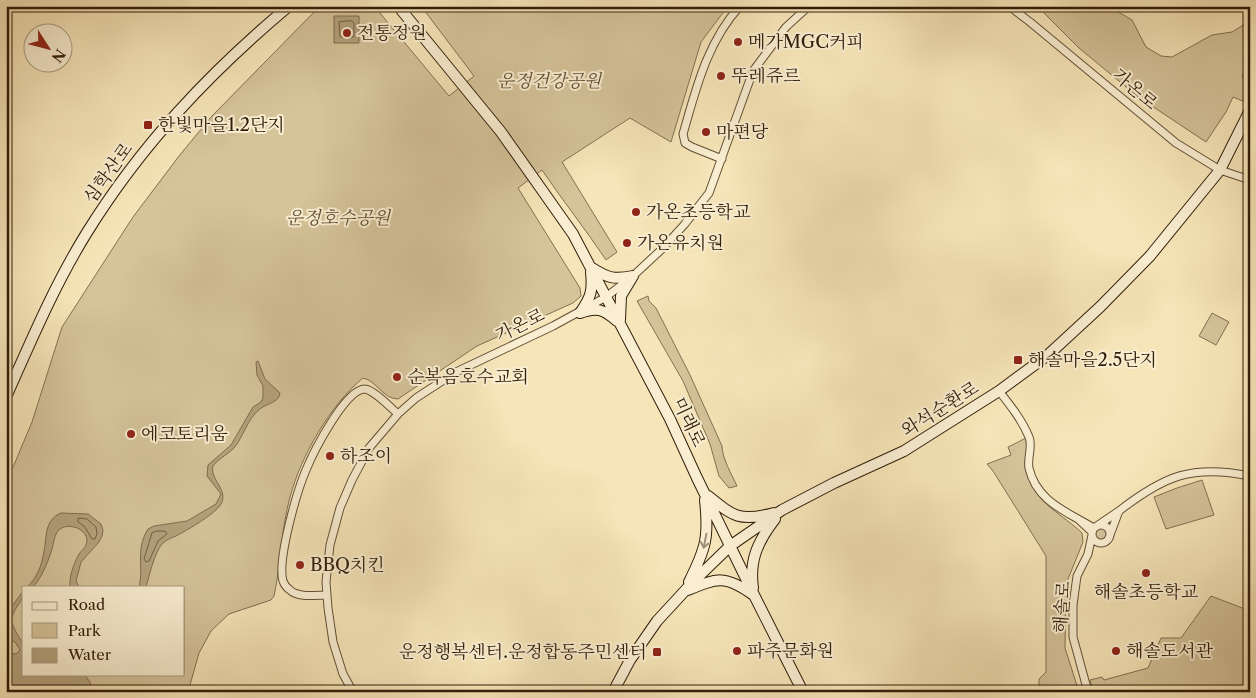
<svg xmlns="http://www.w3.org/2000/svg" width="1256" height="698" viewBox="0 0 1256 698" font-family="'Libre Caslon Text','Noto Serif KR',serif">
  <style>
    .green { fill: #d5c39a; stroke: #837052; fill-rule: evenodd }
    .water { fill: #b3a17c; stroke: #7f6c4e }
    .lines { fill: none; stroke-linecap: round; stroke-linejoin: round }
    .shore { stroke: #725f42; stroke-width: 1 }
    .street-casing { stroke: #624f35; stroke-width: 9 }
    .secondary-casing { stroke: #311d09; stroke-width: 12 }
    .street { stroke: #f9eed1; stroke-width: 7 }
    .secondary { stroke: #f9eed1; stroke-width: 10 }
    .oneway { stroke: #9f9077 }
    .poi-dot { fill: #8f2418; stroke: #f9eed1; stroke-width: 2 }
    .labels { text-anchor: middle; stroke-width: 4; stroke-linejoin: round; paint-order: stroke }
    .poi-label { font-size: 18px; fill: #311d09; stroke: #f9eed1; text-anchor: start }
    .park-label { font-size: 18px; font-style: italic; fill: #624f34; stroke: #f9eed1 }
    .street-label { font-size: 18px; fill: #311d09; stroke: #f9eed1 }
  </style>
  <rect width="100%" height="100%" fill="#f6e5b8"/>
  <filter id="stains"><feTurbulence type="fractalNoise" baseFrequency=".004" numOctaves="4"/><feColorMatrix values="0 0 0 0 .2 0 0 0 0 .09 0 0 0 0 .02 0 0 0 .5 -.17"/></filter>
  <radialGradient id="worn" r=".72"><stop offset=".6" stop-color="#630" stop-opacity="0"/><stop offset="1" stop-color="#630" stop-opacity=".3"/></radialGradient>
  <!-- green -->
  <path class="green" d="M320,6h54l75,90 25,-20 -53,-70h307l-27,36 -30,100 -41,-24 -68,44 55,90 -11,8c-20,-30 -43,-59 -64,-90l-24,18 62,100 1,8 -8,7 -96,43 -79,53c-15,0 -21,-18 -35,-21 -33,27 -62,78 -73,119 -9,33 -9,67 -16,99l-3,4 -42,14 -18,17 -12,22 -11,39h-182v-208l26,-62 30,-95 71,-110 46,-61 33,-40zM24,587h160v87h-160z
    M1037,6h71l24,14 14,27 15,9 11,1 40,-22 20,-3 13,-8 5,-13v50l-8,16 8,3v24l-17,-7 -7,15 -20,30 -69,-46 -58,-48z
    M648,296l1,5 7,7 34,67 32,71c0,12 10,29 15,40l-8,2 -10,-12 -9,-32 -27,-63 -46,-80z
    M1212,313l17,9 -13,23 -17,-9z
    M1026,438c1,13 1,26 3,39 6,26 36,39 53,56l1,9 -17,42 -1,64 14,44h-40v-13l7,-7v-116l-53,-85 -6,-7 24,-9 -3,-8z
    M1202,480l12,35 -48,14 -12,-32 23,-9z
    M1095 534a6 6 0 1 1 12 0a6 6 0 1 1-12 0Z
    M1211,596l39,15v81h-156l-4,-12 12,-3 2,3 44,-12 13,-30h20z"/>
  <!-- water -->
  <path class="water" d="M334,16h25v27h-25z
    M258,361l7,18 15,14c-1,10 -13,10 -20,16 -13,10 -16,27 -26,39 -7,7 -16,11 -21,18 -3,14 14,22 9,36 -4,11 -35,28 -46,34 -5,2 -10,4 -14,8 -7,8 -13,32 -16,43h-7c5,-21 -4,-37 9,-58l6,-3 33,-5 29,-17 5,-10 -14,-18 1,-11 23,-20 22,-38 8,-5 2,-4v-12l-6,-11 -1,-13z
    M61,513l27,1 13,10 2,6 -1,6 -3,6 -18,20 -5,19 3,6h-9c-1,-11 4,-24 9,-33 2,-3 6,-6 7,-9 6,-15 -19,-25 -28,-14 -4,5 -4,12 -6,18 -4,13 -10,28 -19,38h-6c10,-9 15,-22 17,-36 3,-14 0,-31 17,-38z
    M24,590c0,11 -10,17 -12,28 -1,10 9,20 12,29 2,7 0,19 0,27h60l6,8 1,10h-85l4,-17 -4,-23 10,2 4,-4 -5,-8 -9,-5v-23z"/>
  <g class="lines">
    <!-- shore -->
    <path class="shore" d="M352,21l2,2v14h-14l-1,-15z
      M79,518l8,1 9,8 1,7 -2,5h-3l-7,-12 -7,-5z
      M157,531h8l2,3 -9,7 -9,20 -3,1 -2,-3 8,-26z"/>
    <!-- street casing -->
    <g class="street-casing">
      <path id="street" d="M1009,6l21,16 146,121 44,27 30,10
        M722,159l-30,-12 -7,-4 -2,-9c13,-45 24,-92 57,-128
        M999,391c11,14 23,29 30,46 4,9 -2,21 0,31 6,27 27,39 49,51
        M1119,511c45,-35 73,-47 131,-35
        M1092 534a9 9 0 1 1 18 0a9 9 0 1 1-18 0Z
        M1092,532l-14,-13 16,9 25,-17 -9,24
        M327,595c-11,0 -29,3 -37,-5 -3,-2 -6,-6 -7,-9 -6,-21 14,-90 23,-111 7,-17 39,-81 59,-81 9,1 26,19 33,25
        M353,692l-10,-18 -10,-32 -5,-34 -2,-26 4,-37 10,-37 12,-28 17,-32 29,-34 18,-16 40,-26 97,-46 53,-29 27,-21 29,-27 22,-24 25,-32 44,-122 33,-44 23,-21
        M1088,692l-15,-55v-32l4,-29 11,-22 4,-19"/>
    </g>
    <!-- secondary casing -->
    <g class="secondary-casing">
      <path id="secondary" d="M398,6l103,126 72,102 97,185 27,59 57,117 49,97
        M592,268c16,10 22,12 41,8
        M580,313c11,-16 13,-22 11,-41
        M580,313c17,-6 23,-4 37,8
        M620,320l1,-24 12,-20
        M6,397c25,-56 48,-111 80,-163 55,-89 123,-161 203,-228
        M708,496c26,21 32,26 66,17
        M689,582c17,-34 20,-45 16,-82
        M753,588c-4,-28 5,-47 22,-69
        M688,590c29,-12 37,-15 64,4
        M613,692l17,-32 27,-39 36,-39 37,-36 52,-36 52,-27 70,-32 95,-60 49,-36 52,-48 50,-51 70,-86 30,-60"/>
    </g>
    <!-- street -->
    <use href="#street" class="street"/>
    <!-- secondary -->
    <use href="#secondary" class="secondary"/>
  </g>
  <!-- one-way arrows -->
  <defs><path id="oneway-shaft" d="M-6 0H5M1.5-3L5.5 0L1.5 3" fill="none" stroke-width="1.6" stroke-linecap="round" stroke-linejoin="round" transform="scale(1.25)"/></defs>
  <use class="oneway" href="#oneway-shaft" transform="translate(705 541) rotate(101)"/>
  <!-- markers -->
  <g class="poi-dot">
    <circle cx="347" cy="33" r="5"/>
    <circle cx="738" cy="42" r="5"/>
    <circle cx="721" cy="76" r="5"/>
    <rect x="143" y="120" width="10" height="10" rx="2.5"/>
    <circle cx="706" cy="132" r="5"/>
    <circle cx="636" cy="212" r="5"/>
    <circle cx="627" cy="243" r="5"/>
    <rect x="1013" y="355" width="10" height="10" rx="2.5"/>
    <circle cx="397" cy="377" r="5"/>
    <circle cx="131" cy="434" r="5"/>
    <circle cx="330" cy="456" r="5"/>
    <circle cx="300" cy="565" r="5"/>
    <circle cx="1146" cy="573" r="5"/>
    <circle cx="737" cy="651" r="5"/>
    <circle cx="1116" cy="651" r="5"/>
    <rect x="652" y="647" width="10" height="10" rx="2.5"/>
  </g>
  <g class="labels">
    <!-- poi labels -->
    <g class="poi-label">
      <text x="357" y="39">전통정원</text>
      <text x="748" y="48">메가MGC커피</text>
      <text x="731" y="82">뚜레쥬르</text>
      <text x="158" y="131">한빛마을1.2단지</text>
      <text x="716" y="138">마편당</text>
      <text x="646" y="218">가온초등학교</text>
      <text x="637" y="249">가온유치원</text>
      <text x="1028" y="366">해솔마을2.5단지</text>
      <text x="407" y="383">순복음호수교회</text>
      <text x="141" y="440">에코토리움</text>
      <text x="340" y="462">하조이</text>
      <text x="310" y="571">BBQ치킨</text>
      <text x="1146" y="598" text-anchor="middle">해솔초등학교</text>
      <text x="747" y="657">파주문화원</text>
      <text x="1126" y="657">해솔도서관</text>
      <text x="647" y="658" text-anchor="end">운정행복센터.운정합동주민센터</text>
    </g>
    <!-- park labels -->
    <g class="park-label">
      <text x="549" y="87">운정건강공원</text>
      <text x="338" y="224">운정호수공원</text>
    </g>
    <!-- street labels -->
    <g class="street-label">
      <text transform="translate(1135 89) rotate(40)" y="6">가온로</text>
      <text transform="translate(108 173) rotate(-54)" y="6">심학산로</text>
      <text transform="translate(520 325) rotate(-26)" y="6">가온로</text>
      <text transform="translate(940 409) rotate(-32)" y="6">와석순환로</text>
      <text transform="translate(689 422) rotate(65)" y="6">미래로</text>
      <text transform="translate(1062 607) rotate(-86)" y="6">해솔로</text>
    </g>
  </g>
  <!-- margin -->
  <rect width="1256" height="698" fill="none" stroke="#f6e5b8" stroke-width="25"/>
  <rect x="8" y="8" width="1241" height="683" fill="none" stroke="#311d09" stroke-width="2.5"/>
  <rect x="12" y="12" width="1231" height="673" fill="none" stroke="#311d09"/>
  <!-- legend -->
  <rect x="22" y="586" width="162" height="90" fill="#f9eed1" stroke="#a99a81"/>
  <rect x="32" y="602" width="25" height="8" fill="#f9eed1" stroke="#a99a81"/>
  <text x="68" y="610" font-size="15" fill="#311d09">Road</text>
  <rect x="32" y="623" width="25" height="15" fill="#d5c39a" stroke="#a99a81"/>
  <text x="68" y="636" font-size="15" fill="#311d09">Park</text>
  <rect x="32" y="648" width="25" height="15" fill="#b3a17c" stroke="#a99a81"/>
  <text x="68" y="660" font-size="15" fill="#311d09">Water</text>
  <!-- north arrow -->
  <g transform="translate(48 48) rotate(126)"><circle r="24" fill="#f9eed1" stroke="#a99a81"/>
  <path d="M0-4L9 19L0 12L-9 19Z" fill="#8f2418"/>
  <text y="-8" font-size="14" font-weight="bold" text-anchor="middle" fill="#311d09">N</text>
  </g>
  <rect width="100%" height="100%" filter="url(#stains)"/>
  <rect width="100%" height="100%" fill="url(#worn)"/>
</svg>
